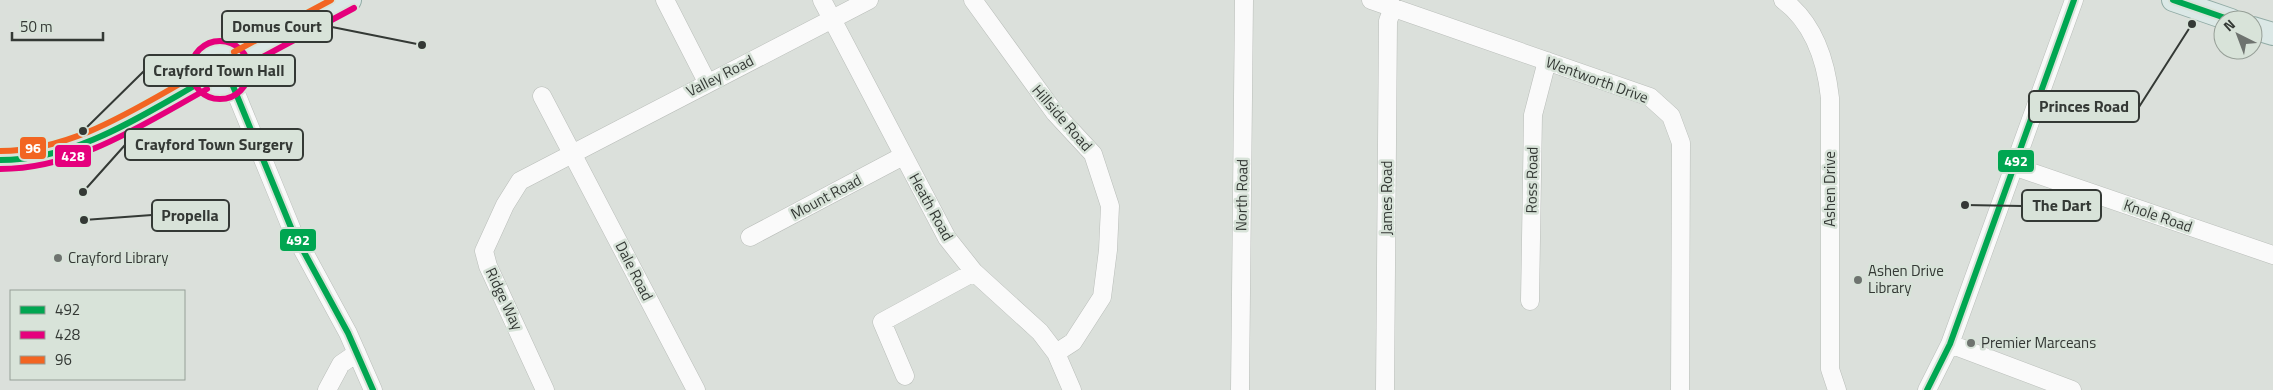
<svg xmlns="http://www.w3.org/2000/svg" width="2273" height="390" viewBox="0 0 2273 390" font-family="'Titillium Web',sans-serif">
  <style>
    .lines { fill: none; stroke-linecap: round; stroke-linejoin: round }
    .minor-casing { stroke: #b9bdb9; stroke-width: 19 }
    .major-casing { stroke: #92aca6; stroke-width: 24 }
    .minor { stroke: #fafafa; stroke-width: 18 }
    .major { stroke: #dbe8e6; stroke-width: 22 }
    .bus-1-casing { stroke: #d8e3d9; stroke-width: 10 }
    .bus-2-casing { stroke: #d8e3d9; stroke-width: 10 }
    .bus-3-casing { stroke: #d8e3d9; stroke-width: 10 }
    .bus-1 { stroke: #00a651; stroke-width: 6 }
    .bus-2 { stroke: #e5007d; stroke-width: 6 }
    .bus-3 { stroke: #f26522; stroke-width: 6 }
    .poi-dot { fill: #6e736f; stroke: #d8e3d9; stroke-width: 2 }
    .labels { text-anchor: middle; stroke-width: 5; stroke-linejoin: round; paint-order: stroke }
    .street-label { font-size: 15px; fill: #343935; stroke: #d8e3d9 }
    .poi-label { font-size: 15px; fill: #343935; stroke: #d8e3d9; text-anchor: start }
    .leader { fill: none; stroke: #343935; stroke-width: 2 }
    .callout-dot { fill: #343935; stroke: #d8e3d9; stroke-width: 2 }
    .callout { fill: #d8e3d9; stroke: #343935; stroke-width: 2 }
    .callout-label { font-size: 16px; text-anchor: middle; font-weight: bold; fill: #343935 }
    .line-badge { stroke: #d8e3d9; stroke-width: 2 }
    .badge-label { font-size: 14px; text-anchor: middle; font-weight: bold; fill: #fff }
  </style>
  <rect width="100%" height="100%" fill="#dbe0db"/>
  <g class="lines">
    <!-- minor casing -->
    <g class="minor-casing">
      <path id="minor" d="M665,0l42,82
        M822,0l125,238 27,34 66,60 16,21 16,37
        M973,0l82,113 38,41 17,52 -2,44 -6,47 -29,45 -17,11
        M1371,0l279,97 21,19 10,27 -1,247
        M1783,0c31,23 43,61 47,98v271l7,21
        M233,86l59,144 56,103 25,57
        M542,96l154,294
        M2016,167l257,88
        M750,237l153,-81
        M1530,301l3,-186 14,-54
        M1950,344l122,46
        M905,376l-23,-54 92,-50
        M327,390l14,-26 16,-11
        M545,390l-57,-124 -4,-15 21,-46 15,-24 349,-181
        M1240,390l4,-390
        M1385,390l3,-369 5,-14
        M1927,390l23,-46 124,-344"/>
    </g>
    <!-- major casing -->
    <g class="major-casing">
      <path id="major" d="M2173,0l58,20
        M2253,28l20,6
        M200 70a20 20 0 1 1 40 0a20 20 0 1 1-40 0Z
        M238,60l112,-60
        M0,160c12,0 23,0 35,-2 57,-9 117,-49 168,-77"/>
    </g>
    <!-- minor -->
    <use href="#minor" class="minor"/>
    <!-- major -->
    <use href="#major" class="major"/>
    <!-- bus-1 casing -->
    <g class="bus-1-casing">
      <path id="bus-1" d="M2173,0l58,20
        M233,86l59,144 56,103 25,57
        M0,160c76,0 139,-43 203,-79
        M1927,390l23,-46 124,-344"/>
    </g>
    <!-- bus-2 casing -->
    <g class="bus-2-casing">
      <path id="bus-2" d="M191 70a29 29 0 1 1 58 0a29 29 0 1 1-58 0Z
        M242,68l112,-60
        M0,169c77,0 142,-44 207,-80"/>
    </g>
    <!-- bus-3 casing -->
    <g class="bus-3-casing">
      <path id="bus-3" d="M234,52l97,-52
        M208 70a12 12 0 1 1 24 0a12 12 0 1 1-24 0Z
        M0,151c74,0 136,-43 199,-78"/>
    </g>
    <!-- bus-1 -->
    <use href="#bus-1" class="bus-1"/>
    <!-- bus-2 -->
    <use href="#bus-2" class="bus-2"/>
    <!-- bus-3 -->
    <use href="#bus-3" class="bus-3"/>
  </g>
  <!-- markers -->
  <g class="poi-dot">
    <circle cx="58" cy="258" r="5"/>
    <circle cx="1858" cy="280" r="5"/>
    <circle cx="1971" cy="343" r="5"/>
  </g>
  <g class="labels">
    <!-- street labels -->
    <g class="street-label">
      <text transform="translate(720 76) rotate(-27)" y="5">Valley Road</text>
      <text transform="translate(1597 80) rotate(20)" y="5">Wentworth Drive</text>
      <text transform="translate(1062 118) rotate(49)" y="5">Hillside Road</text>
      <text transform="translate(1532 180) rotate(-89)" y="5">Ross Road</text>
      <text transform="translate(1830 189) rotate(-90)" y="5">Ashen Drive</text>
      <text transform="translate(1242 195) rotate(-89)" y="5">North Road</text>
      <text transform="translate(826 197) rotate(-28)" y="5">Mount Road</text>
      <text transform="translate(1387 198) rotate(-90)" y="5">James Road</text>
      <text transform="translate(931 207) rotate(61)" y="5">Heath Road</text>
      <text transform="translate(2158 216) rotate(19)" y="5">Knole Road</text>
      <text transform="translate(634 271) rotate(63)" y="5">Dale Road</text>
      <text transform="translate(504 299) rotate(65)" y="5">Ridge Way</text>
    </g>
    <!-- poi labels -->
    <g class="poi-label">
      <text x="68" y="263">Crayford Library</text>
      <text x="1868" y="276">Ashen Drive<tspan x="1868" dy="17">Library</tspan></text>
      <text x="1981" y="348">Premier Marceans</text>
    </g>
  </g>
  <!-- callouts -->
  <path class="leader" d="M422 45L332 27M83 131L144 71M2192 24L2139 107M83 192L125 145M1965 205L2022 206M84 220L152 215"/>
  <g class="callout-dot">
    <circle cx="422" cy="45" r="5"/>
    <circle cx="83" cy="131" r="5"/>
    <circle cx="2192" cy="24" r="5"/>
    <circle cx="83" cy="192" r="5"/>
    <circle cx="1965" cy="205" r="5"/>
    <circle cx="84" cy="220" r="5"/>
  </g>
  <g class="callout">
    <rect x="222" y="11" width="110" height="31" rx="5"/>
    <rect x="144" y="55" width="151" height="31" rx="5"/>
    <rect x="2029" y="91" width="110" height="31" rx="5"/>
    <rect x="125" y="129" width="178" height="31" rx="5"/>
    <rect x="2022" y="190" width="79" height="31" rx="5"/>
    <rect x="152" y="200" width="77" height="31" rx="5"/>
  </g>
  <g class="callout-label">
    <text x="277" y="32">Domus Court</text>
    <text x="219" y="76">Crayford Town Hall</text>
    <text x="2084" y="112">Princes Road</text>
    <text x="214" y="150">Crayford Town Surgery</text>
    <text x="2062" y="211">The Dart</text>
    <text x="190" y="221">Propella</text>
  </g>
  <g class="line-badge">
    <rect x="19" y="136" width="28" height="24" rx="5" fill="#f26522"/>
    <rect x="54" y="144" width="38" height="24" rx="5" fill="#e5007d"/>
    <rect x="1997" y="149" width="38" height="24" rx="5" fill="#00a651"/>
    <rect x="279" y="228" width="38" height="24" rx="5" fill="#00a651"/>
  </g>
  <g class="badge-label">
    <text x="33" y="153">96</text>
    <text x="73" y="161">428</text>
    <text x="2016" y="166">492</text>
    <text x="298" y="245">492</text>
  </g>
  <!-- legend -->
  <rect x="10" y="290" width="175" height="90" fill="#d8e3d9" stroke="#969f97"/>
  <rect x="20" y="306" width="25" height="8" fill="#00a651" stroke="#969f97"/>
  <text x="55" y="315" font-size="15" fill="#343935">492</text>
  <rect x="20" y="331" width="25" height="8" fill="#e5007d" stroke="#969f97"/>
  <text x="55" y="340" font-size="15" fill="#343935">428</text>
  <rect x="20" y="356" width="25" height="8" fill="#f26522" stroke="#969f97"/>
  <text x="55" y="365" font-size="15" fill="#343935">96</text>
  <!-- north arrow -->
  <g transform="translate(2238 35) rotate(318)"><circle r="24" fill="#d8e3d9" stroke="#969f97"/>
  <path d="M0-4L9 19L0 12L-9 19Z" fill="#6e736f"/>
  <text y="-8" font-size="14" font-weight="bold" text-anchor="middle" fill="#343935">N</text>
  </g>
  <!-- scale -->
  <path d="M12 32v8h91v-8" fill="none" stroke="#343935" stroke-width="2.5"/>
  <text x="20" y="32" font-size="15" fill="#343935" stroke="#d8e3d9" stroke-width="4" paint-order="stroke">50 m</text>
</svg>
